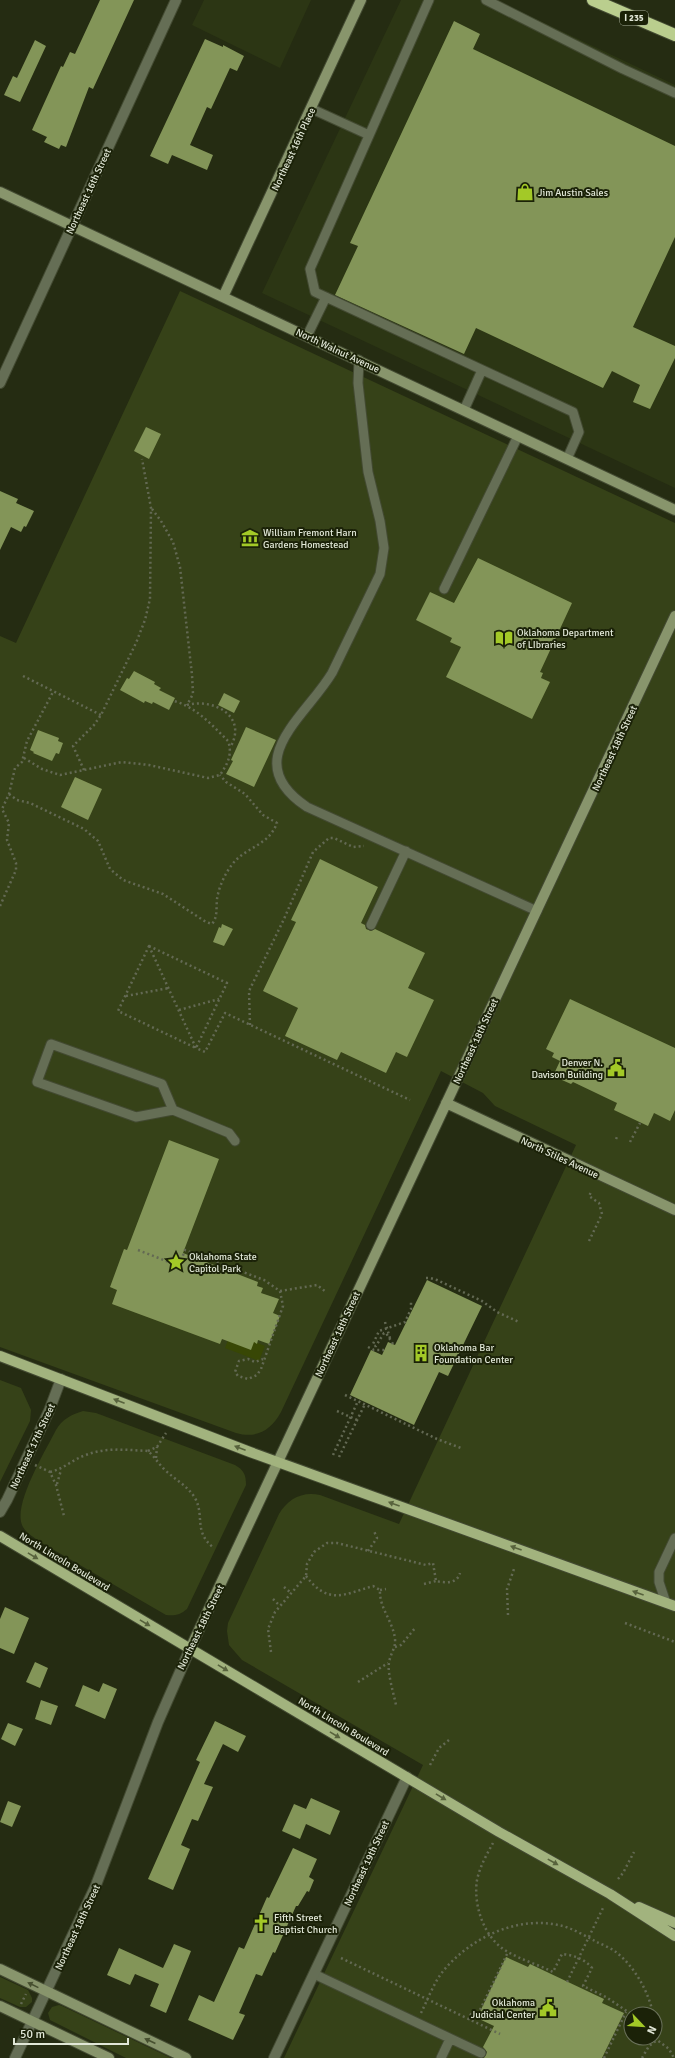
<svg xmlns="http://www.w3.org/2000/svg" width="675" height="2058" viewBox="0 0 675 2058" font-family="Signika,sans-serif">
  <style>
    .built { fill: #2c3614 }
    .green { fill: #364218; fill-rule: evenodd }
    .water { fill: #384705 }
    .building { fill: #839558 }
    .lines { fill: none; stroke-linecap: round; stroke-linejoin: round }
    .lane-casing { stroke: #434a32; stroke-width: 11 }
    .street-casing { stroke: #434a32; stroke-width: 12 }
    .secondary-casing { stroke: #434a32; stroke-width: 12 }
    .primary-casing { stroke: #434a32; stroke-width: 12 }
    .highway-casing { stroke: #434a32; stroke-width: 14 }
    .path { stroke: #636953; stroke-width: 2.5; stroke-dasharray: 2 3; stroke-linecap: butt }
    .lane { stroke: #656e55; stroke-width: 9 }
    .street { stroke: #656e55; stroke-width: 10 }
    .secondary { stroke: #88956c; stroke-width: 10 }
    .primary { stroke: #a2b37e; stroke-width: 10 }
    .highway { stroke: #bace8e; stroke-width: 12 }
    .oneway { fill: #58633d }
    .oneway2 { fill: #475030 }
    .labels { text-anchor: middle; stroke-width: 4; stroke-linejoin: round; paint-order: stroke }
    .shield { fill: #1b2208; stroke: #a6ac99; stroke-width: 1 }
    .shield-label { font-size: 9px; font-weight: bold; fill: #e1e7d7 }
    .street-label { font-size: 10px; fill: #e1e7d7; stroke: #1b2208 }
    .poi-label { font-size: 10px; fill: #e1e7d7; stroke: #1b2208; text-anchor: start }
  </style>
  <rect width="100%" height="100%" fill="#252c12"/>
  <!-- built -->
  <path class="built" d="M204,0h107l-31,68 -88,-43z
    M401,0h95l179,85v403l-413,-195z"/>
  <!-- green -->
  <path class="green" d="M180,291l495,232v1535h-391l139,-293 -181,-105 -13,-15 -2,-14 1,-8 51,-109c9,-15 23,-23 41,-19l79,29 177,-379 -81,-39 -12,-13 -42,-22 -160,341c-10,18 -24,27 -45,21l-236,-86v-711l16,7zM631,2014h24v24h-24z
    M0,1380l21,8 10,22 -1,11 -30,61z
    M83,1411l13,2 139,52c9,5 11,10 11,20l-59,124c-7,6 -12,7 -21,6l-124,-72c-7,-5 -15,-9 -19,-16 -12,-20 23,-77 33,-97 6,-11 15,-15 27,-19z
    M0,1977l28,13 4,8v4l-6,5h-6l-20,-9z
    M59,2005l3,1 109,52h-45l-76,-38 -2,-7 4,-6z"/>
  <!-- water -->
  <path class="water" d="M228,1340l25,1 12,5 -6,15 -34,-13z"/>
  <!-- building -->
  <path class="building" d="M100,0h34l-41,89 -4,-2 -23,60 -5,-2 -2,4 -15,-7 3,-5 -15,-7 29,-64 2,1 7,-15 5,2z
    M454,21l26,13 -7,15 202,97v91l-42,90 42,19v12l-25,51 -17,-7 7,-17 -28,-14 -9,17 -127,-60 -12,26 -129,-59 23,-49 -8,-3z
    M205,39l18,8v-2l21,11 -7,15 -7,-3 -19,41 -4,-2 -17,38 23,10 -6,15 -35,-15 -4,9 -18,-8z
    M35,40l11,6 -26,56 -16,-7 9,-19 4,2z
    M146,427l15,7 -12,25 -15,-8z
    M0,491l18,8 -2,4 18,8 -8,16 -2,-1 -3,6 -10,-5 -11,23z
    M478,558l94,45 -32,69 3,1 -2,5 9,4 -18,37 -86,-42 15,-30 -11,-5 2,-4 -36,-18 14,-28 24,11z
    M134,671l21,11 -1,2 7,4 -2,2 16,8 -6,12 -16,-8 -1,2 -7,-3 -1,2 -24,-13 7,-12 2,1z
    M224,693l16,8 -6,12 -16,-8z
    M246,727l30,13 -22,47 -28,-13 7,-13 -2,-1z
    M38,730l21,8 -1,3 5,2 -4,11 -3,-1 -4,8 -19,-8 1,-1 -4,-2z
    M75,777l27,12 -14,31 -27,-13z
    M320,859l58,28 -17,36 4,2 1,4 5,2 4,-2 50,24 -17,35 26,12 -27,57 -11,-5 -10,21 -45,-21 -4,8 -52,-24 13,-28 -35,-17 33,-69 -5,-2z
    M222,924l11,5 -9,17 -11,-4 6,-15 2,1z
    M570,999l105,49v62l-5,11 -16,-8 -6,13 -34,-16 3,-7 -44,-21 -2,2 -18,-8 7,-15 -8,-4 2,-4 -8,-4z
    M169,1140l50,19 -36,94 75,29 -1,4 6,2 -2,5 18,6 -6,14 7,3 -11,28 -11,-4 -1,4 -3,-2 -3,8 -29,-11 -2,5 -108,-40 5,-14 -7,-3 14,-38 3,1z
    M427,1280l55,26 -34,70 -9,-4 -25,53 -64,-30 21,-45 11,5 6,-13 7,3z
    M5,1607l24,11 -15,36 -14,-6v-29z
    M35,1662l13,6 -8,20 -14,-6z
    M103,1683l14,6 -12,30 -30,-13 8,-21 16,7z
    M41,1700l17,6 -7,19 -16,-6z
    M215,1721l31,15 -8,16 -15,-8 -19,40 9,3 -15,34 -6,-2 -11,26 9,4 -17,41 -25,-11 52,-117 -4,-2z
    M8,1723l15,6 -8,17 -14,-7z
    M311,1798l29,13 -10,24 -24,-11 -6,15 -18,-8 12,-27 12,5z
    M8,1801l13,5 -9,21 -12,-5z
    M293,1848l24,11 -8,18 5,3 -5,12 -2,-1 -9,15h-2l-21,47 -2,-1 -11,24 -6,-2 -17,39 6,2 -12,25 -45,-20 11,-25 15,7 25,-55 5,2 23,-52 2,1z
    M174,1944l17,7 -25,62 -16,-7 9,-22 -24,-10 -5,11 -23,-10 12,-27 44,20z
    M506,1957l22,10 2,-3 74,35 -2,4 22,10 -22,45h-118l3,-6 -4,-5 11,-21 -17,-8z"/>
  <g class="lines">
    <!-- lane casing -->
    <g class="lane-casing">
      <path id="lane" d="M429,0l-119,269 5,23 258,120 6,20 -12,27
        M486,0l137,69 52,24
        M312,109l57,26
        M307,336l19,-39
        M359,360l-1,23 10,89 12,49 4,27 -4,26 -48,99c-27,45 -94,88 -25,134l230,104
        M464,410l18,-40
        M444,589l74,-153
        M371,925l35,-74
        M173,1110l-11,-26 -111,-40 -14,38 99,35 37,-7 56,23 6,8
        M666,1603l-7,-21v-10l16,-34
        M314,1974l167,79
        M441,2058l9,-19"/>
    </g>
    <!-- street casing -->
    <g class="street-casing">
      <path id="street" d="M0,383l176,-383
        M0,1512l7,-12 42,-89 12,-32
        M15,2058l81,-173 62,-163 32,-73
        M274,2058l133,-281"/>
    </g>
    <!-- secondary casing -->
    <g class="secondary-casing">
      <path id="secondary" d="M0,192l675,318
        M223,297l138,-297
        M446,1103l229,107
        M190,1649l485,-1033
        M0,1969l186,89
        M0,2006l109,52"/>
    </g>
    <!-- primary casing -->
    <g class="primary-casing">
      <path id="primary" d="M0,1356l250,96 425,154
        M0,1536l499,296 111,62 65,42
        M639,1907l36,16"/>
    </g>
    <!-- highway casing -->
    <g class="highway-casing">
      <path id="highway" d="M593,0l82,35"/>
    </g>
    <!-- path -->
    <path class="path" d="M152,509l9,12 12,21 7,25 12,108 1,19 -6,11
      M23,676l78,39
      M187,705c27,-7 60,11 44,41
      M24,758l18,11 18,6 62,-13 27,3 59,13 12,-3c7,-10 13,-21 8,-34 -16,-16 -32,-34 -54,-40
      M84,770l-11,-24 21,-21 7,-10 35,-72 9,-23 5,-21 1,-91 -9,-49
      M9,794l8,6 13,3 54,26 14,12 12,28 13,11 40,14 43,28 6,2c7,-8 3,-20 6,-30 2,-9 7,-20 13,-28 13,-19 37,-19 46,-43l-14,-8 -18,-21 -19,-12 -6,-7
      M0,906l16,-36v-7l-9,-23 2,-17 -7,-14 7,-15 6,-26 7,-6 5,-21 26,-49
      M149,946l47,102 9,4 20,-39 185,87
      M149,946l78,37 -31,65 -78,-37z
      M126,996l43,-8
      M179,1010l40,-11
      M250,1025l-1,-34 35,-72 29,-67 16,-14h5l19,9 11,-1
      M616,1139l1,-2
      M630,1142l10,-19
      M589,1241l13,-27 -3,-11 -10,-7 2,-4
      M138,1250l41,16 6,-16 79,30 16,11 3,15 -22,63 -4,6 -9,4 -10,-3 -3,-4 4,-11 9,-2 7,3 8,-3
      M426,1278h4l7,2 45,21 15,11 22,10
      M280,1291l37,-6 9,7
      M385,1322l5,16
      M393,1344l-7,-11h-2l-8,13h-2l-1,-2 6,-13 26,-9 6,-13v-7
      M368,1347l6,3h10
      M345,1395l92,44 24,9
      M337,1411l20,9
      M148,1451l9,-4 9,-14
      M333,1455l25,-54
      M339,1457l26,-53
      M156,1458l1,-11
      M35,1465l15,7 6,13 8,31
      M50,1472c14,-3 23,-13 36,-17 20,-8 41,-5 62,-4 6,5 10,12 16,18 11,11 23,16 31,29 10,18 -2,34 19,50
      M57,1484l4,-14
      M368,1551l9,-13 -3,-7
      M306,1576c22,29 37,19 67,10l7,4c-1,18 13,31 15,49 1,9 -5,15 -6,24 -2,9 5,32 7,42
      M424,1584l12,-3
      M284,1587l7,6
      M380,1590l6,-1
      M273,1599l6,6
      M508,1615l-1,-26 7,-20
      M625,1623l50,19
      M395,1647l6,-2 15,-18
      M271,1652l-3,-23 7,-17 31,-36 1,-12 7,-12 13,-9h10l89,22 7,-2 3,18c9,2 21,3 24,-8
      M358,1682l30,-19
      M430,1765l9,-17 10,-8
      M493,1843c-6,11 -13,23 -16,37 -4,25 7,59 31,72 14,8 31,13 45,20l9,-18c11,1 23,5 30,14l-9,18 23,11 25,17
      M618,1879l5,-6 11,-21
      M341,1958l159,76
      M567,1982l36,-74
      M21,2004l5,-10
      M421,2013c7,-14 13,-31 23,-43 27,-32 72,-54 114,-45 13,2 27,11 39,17 6,3 14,6 19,10 18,14 33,40 37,62
      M468,2020l3,-6 6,2 31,-64
      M655,2027l2,13 12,9 5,9
      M604,2058l22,-46
      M642,2058l7,-12 8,-6"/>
    <!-- lane -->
    <use href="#lane" class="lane"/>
    <!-- street -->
    <use href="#street" class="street"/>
    <!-- secondary -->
    <use href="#secondary" class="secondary"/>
    <!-- primary -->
    <use href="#primary" class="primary"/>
    <!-- highway -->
    <use href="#highway" class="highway"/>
  </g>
  <!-- one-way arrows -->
  <defs><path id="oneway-solid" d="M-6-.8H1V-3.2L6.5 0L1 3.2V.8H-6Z"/></defs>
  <g class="oneway">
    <use href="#oneway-solid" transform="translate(119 1401) rotate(-159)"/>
    <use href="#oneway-solid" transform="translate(240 1448) rotate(-159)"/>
    <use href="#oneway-solid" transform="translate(394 1504) rotate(-160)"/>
    <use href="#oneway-solid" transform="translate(516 1548) rotate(-160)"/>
    <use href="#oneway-solid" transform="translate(33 1556) rotate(31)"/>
    <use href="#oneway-solid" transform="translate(638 1593) rotate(-160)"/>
    <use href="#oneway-solid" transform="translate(145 1623) rotate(31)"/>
    <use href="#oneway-solid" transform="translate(223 1668) rotate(31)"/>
    <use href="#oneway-solid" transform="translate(335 1735) rotate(31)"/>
    <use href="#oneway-solid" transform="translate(441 1797) rotate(31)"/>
    <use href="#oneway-solid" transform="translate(553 1862) rotate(29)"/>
  </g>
  <g class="oneway2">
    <use href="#oneway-solid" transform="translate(33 1985) rotate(-154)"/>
    <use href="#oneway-solid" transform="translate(150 2041) rotate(-155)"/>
  </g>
  <!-- icons -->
  <defs>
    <g id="shop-bare" transform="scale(1.38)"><path d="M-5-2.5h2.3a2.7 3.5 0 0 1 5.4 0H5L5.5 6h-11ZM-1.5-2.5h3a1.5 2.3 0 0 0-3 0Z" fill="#a3c927" stroke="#1b2208" stroke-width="2.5" paint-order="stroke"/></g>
    <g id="museum-bare" transform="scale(1.38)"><path d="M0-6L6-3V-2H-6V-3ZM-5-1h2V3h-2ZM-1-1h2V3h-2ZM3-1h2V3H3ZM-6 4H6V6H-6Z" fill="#a3c927" stroke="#1b2208" stroke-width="2.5" paint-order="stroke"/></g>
    <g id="library-bare" transform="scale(1.38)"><path d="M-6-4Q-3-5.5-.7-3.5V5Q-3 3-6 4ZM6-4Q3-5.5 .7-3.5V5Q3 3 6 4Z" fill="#a3c927" stroke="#1b2208" stroke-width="2.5" paint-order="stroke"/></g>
    <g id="civic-bare" transform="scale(1.38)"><path d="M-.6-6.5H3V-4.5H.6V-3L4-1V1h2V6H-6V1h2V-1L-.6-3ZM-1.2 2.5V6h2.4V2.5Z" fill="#a3c927" stroke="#1b2208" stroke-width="2.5" paint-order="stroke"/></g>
    <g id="sight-bare" transform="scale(1.38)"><path d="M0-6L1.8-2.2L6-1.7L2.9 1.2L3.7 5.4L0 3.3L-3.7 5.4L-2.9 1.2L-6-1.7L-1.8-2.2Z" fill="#a3c927" stroke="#1b2208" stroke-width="2.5" paint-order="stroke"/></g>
    <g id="building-bare" transform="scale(1.38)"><path d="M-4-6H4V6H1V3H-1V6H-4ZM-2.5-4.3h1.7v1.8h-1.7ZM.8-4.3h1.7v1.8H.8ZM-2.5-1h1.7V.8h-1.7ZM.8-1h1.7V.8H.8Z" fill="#a3c927" stroke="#1b2208" stroke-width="2.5" paint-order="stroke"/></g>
    <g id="church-bare" transform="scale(1.38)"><path d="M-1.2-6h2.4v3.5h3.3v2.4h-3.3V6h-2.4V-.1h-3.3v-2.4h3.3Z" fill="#a3c927" stroke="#1b2208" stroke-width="2.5" paint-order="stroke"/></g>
  </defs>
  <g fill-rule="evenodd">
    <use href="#shop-bare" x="525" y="192"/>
    <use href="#museum-bare" x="250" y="538"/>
    <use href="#library-bare" x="504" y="638"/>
    <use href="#civic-bare" x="616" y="1068"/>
    <use href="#sight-bare" x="176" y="1262"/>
    <use href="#building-bare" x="421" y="1353"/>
    <use href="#church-bare" x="261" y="1923"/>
    <use href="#civic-bare" x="548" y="2008"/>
  </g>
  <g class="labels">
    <!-- shield labels -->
    <rect class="shield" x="620" y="11" width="28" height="14" rx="3"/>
    <g class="shield-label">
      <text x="634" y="21">I 235</text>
    </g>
    <!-- street labels -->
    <g class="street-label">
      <text transform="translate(293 149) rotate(-65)" y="4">Northeast 16th Place</text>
      <text transform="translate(88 191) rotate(-65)" y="4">Northeast 16th Street</text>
      <text transform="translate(338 350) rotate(25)" y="4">North Walnut Avenue</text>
      <text transform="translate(614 748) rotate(-65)" y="4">Northeast 18th Street</text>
      <text transform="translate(475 1041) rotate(-65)" y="4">Northeast 18th Street</text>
      <text transform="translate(560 1157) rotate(25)" y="4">North Stiles Avenue</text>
      <text transform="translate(337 1334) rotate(-65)" y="4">Northeast 18th Street</text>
      <text transform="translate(32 1446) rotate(-65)" y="4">Northeast 17th Street</text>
      <text transform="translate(65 1561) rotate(31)" y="4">North Lincoln Boulevard</text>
      <text transform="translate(200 1627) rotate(-64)" y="4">Northeast 18th Street</text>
      <text transform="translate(344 1726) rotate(31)" y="4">North Lincoln Boulevard</text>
      <text transform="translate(366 1863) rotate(-65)" y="4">Northeast 19th Street</text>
      <text transform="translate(77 1927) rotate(-65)" y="4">Northeast 18th Street</text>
    </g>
    <!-- poi labels -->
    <g class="poi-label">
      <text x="538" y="196">Jim Austin Sales</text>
      <text x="263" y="536">William Fremont Harn<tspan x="263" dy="12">Gardens Homestead</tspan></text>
      <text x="517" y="636">Oklahoma Department<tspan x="517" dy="12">of LIbraries</tspan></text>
      <text x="603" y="1066" text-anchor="end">Denver N.<tspan x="603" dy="12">Davison Building</tspan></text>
      <text x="189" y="1260">Oklahoma State<tspan x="189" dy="12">Capitol Park</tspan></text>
      <text x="434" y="1351">Oklahoma Bar<tspan x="434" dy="12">Foundation Center</tspan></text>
      <text x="274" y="1921">Fifth Street<tspan x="274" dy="12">Baptist Church</tspan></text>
      <text x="535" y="2006" text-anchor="end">Oklahoma<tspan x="535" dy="12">Judicial Center</tspan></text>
    </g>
  </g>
  <!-- north arrow -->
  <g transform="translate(643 2026) rotate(115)"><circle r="19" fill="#1b2208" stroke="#6a715b"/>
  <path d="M0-3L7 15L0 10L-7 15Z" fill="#a3c927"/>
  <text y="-6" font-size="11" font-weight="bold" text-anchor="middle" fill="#e1e7d7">N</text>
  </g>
  <!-- scale -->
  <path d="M14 2038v6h114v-6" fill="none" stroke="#e1e7d7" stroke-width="2"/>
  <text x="20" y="2038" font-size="12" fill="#e1e7d7" stroke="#1b2208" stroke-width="3" paint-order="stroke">50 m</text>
</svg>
